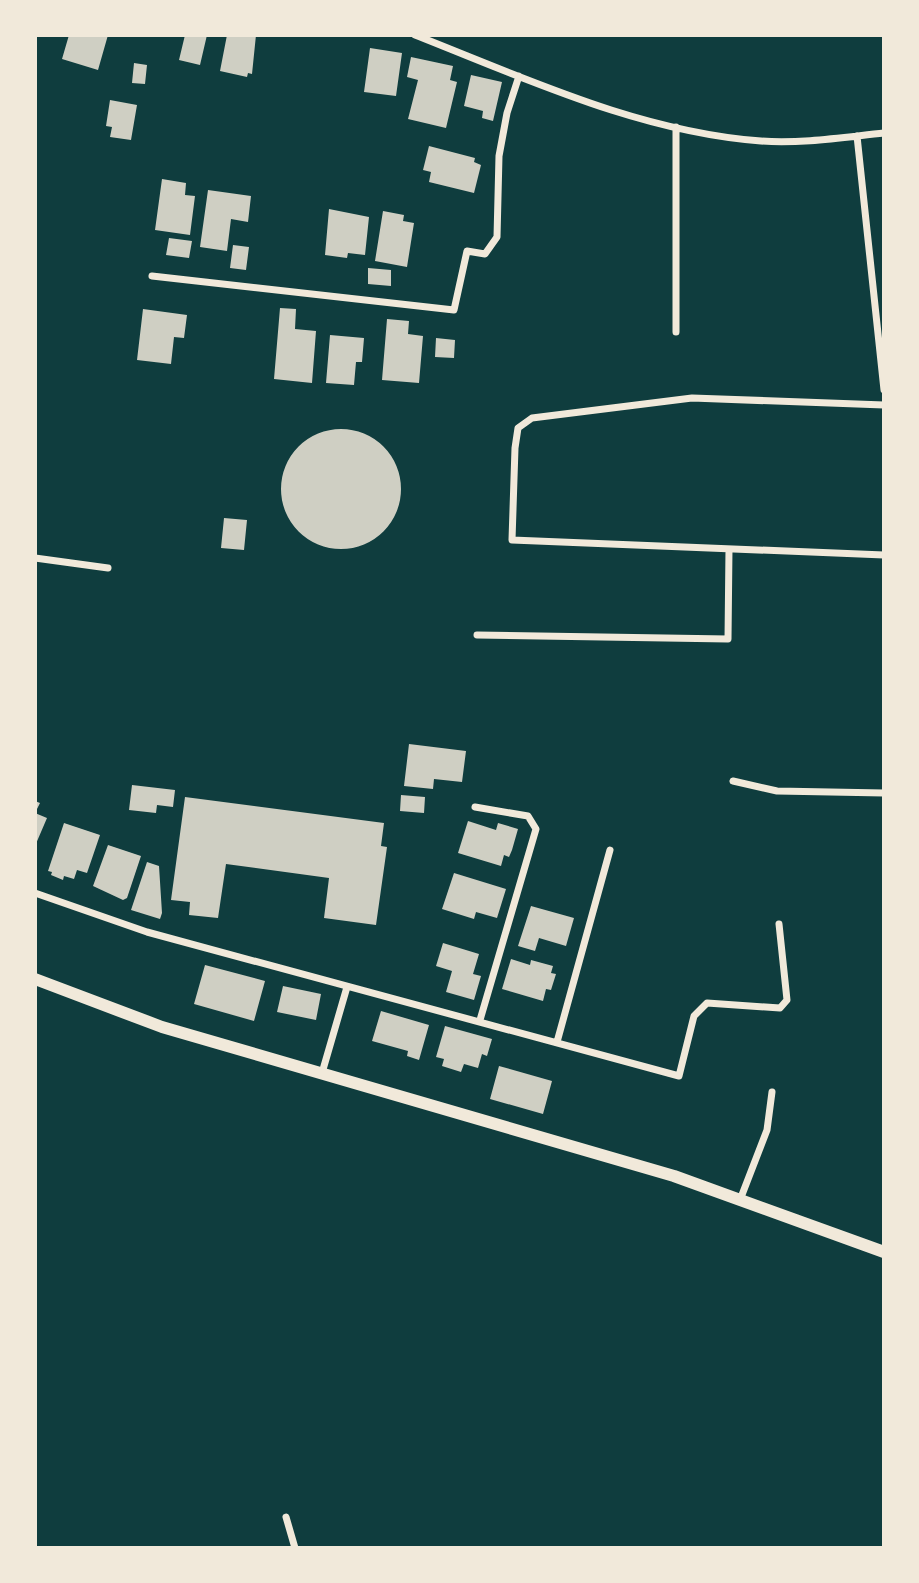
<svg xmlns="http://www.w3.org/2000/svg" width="919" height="1583" viewBox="0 0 919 1583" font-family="Karla,sans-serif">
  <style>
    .building { fill: #cfcfc3 }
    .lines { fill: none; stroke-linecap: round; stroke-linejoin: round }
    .minor { stroke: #f1e9da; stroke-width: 7 }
    .tertiary { stroke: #f1e9da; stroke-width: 12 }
  </style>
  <rect width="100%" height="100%" fill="#0f3d3e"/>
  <!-- building -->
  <path class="building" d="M69,35h39l-10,35 -36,-11z
    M185,35h22l-7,30 -21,-5z
    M227,35h29l-4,39 -4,-1 -1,4 -27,-6z
    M370,48l32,5 -6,43 -32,-4z
    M411,57l42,9 -3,14 7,2 -11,46 -38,-9 10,-39 -11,-3z
    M134,63l13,2 -2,19 -13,-1z
    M471,75l31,7 -9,39 -11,-3 1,-7 -19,-5z
    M110,100l27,5 -6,35 -21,-3 2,-10 -6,-1z
    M429,146l46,12 -1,4 7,3 -7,28 -45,-11 2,-10 -8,-2z
    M162,179l24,4 -1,12 10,1 -5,39 -35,-5z
    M208,190l43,6 -3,26 -17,-3 -4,32 -27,-4z
    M329,209l40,8 -4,38 -17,-2 -1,5 -22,-3z
    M383,211l21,4 -1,6 11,2 -7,44 -32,-6z
    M169,238l23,3 -3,17 -23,-3z
    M233,245l16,2 -3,23 -16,-2z
    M368,268l23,2v16l-23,-2z
    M280,308l16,1 -1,20 21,2 -4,52 -38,-4z
    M143,309l44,6 -3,23 -10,-1 -3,27 -34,-4z
    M387,319l22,2 -1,13 15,2 -4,47 -37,-3z
    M330,335l34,3 -2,24h-6l-2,23 -28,-2z
    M436,338l19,2 -1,18 -19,-1z
    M281 489a60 60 0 1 1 120 0a60 60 0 1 1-120 0Z
    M224,518l23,2 -3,30 -23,-2z
    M409,744l57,7 -4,31 -28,-3 -1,10 -29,-3z
    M132,785l43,5 -2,17 -16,-2 -1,8 -27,-3z
    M401,795l24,2 -1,16 -24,-2z
    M185,797l199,26 -3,23 6,1 -11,78 -52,-7 5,-40 -103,-14 -8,54 -29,-3 1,-13 -19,-2z
    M35,801l5,2 -5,10 12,5 -12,28z
    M468,821l28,9 2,-7 20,6 -6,21 -3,7 -5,-2 -3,11 -43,-13z
    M64,823l36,12 -13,38 -10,-3 -3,9 -10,-3 -1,4 -12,-5 1,-3 -4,-1z
    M108,845l33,11 -14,42 -4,2 -30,-14z
    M147,862l12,4 3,47 -2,6 -29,-9z
    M454,873l52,16 -9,29 -21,-6 -2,7 -32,-10z
    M531,906l43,12 -8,28 -27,-8 -4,13 -17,-5z
    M443,943l36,11 -6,20 8,2 -7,24 -28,-8 6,-21 -16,-5z
    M511,959l19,6 1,-5 22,6 -2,7 5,1 -5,16 -5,-1 -3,12 -41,-12z
    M205,965l60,16 -11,40 -60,-17z
    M283,986l38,8 -5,26 -39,-8z
    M381,1011l48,14 -10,35 -12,-4 1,-5 -36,-10z
    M445,1026l47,13 -5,17 -5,-2 -4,14 -14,-4 -3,8 -19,-6 2,-7 -8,-2z
    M499,1066l53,15 -9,33 -53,-15z"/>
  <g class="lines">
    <!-- minor -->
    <path class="minor" d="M415,35c112,44 225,97 346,106 40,3 84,-4 123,-8
      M676,127v205
      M857,136l27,254
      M152,276l302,34 13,-59 18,3 12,-17 2,-81 8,-43 12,-37
      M884,405l-192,-7 -160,20 -14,10 -3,20 -3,92 372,15
      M35,558l73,10
      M477,635l251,4 1,-90
      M733,781l44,10 107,2
      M475,807l53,9 8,13 -56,191
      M35,893l112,39 532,144 15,-60 13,-13 73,5 7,-8 -8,-76
      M557,1042l53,-192
      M322,1073l25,-86
      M740,1200l27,-70 5,-38
      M286,1517l9,31"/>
    <!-- tertiary -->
    <path class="tertiary" d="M35,979l127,48 512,149 210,76"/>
  </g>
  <!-- border -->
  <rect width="919" height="1583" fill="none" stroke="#f1e9da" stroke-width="74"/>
</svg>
